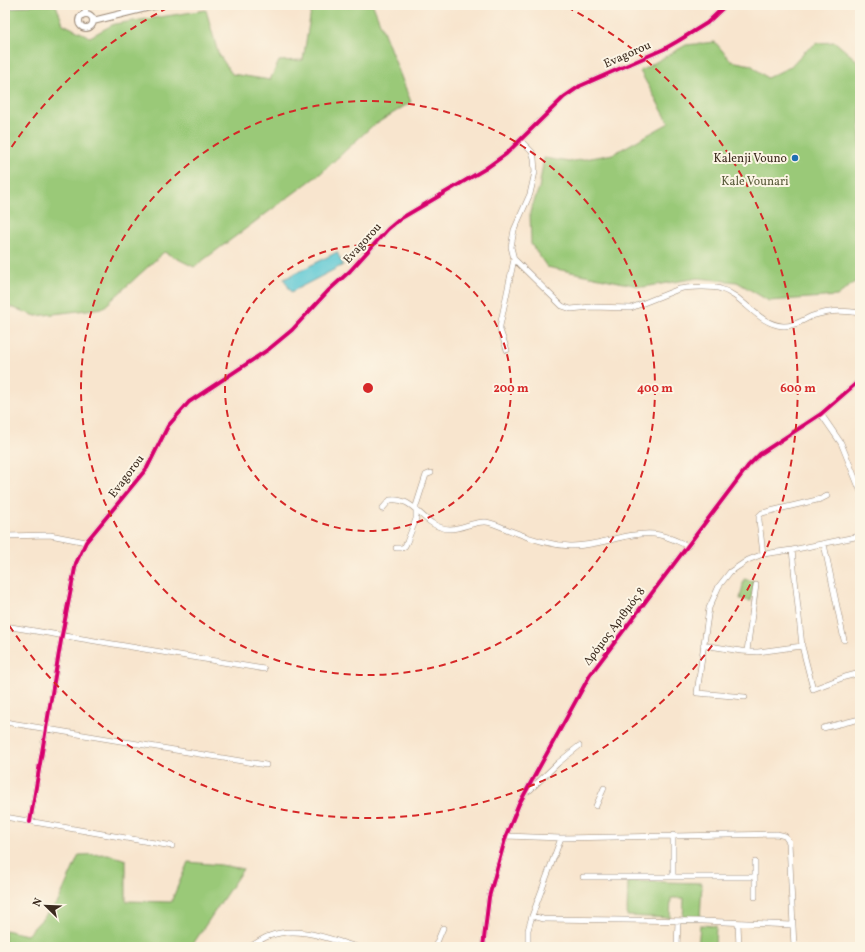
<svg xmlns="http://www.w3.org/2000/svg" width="865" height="952" viewBox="0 0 865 952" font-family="Vollkorn,serif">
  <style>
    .green { fill: #9ac978; stroke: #6a7a4b }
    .water { fill: #5cc8d4; stroke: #4c7979 }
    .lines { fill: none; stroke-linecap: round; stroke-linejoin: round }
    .minor-casing { stroke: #9a8876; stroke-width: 6 }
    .major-casing { stroke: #9a8876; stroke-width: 8 }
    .minor { stroke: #fff; stroke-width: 5 }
    .major { stroke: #fff; stroke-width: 6 }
    .cycleway-casing { stroke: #fcf5e5; stroke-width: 6 }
    .cycleway { stroke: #d6006c; stroke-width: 4 }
    .ring { fill: none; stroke: #d62828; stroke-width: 2; stroke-dasharray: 7 5 }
    .poi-dot { fill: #1f6fb2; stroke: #fcf5e5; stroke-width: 1.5 }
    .labels { text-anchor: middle; stroke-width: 4; stroke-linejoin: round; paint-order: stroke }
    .street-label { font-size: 12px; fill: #3b2a1e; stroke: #fcf5e5 }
    .poi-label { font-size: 12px; fill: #3b2a1e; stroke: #fcf5e5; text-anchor: end }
    .park-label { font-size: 12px; fill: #585a39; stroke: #fcf5e5 }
    .centre { fill: #d62828; stroke: #fcf5e5; stroke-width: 2 }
    .ring-label { font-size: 12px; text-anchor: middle; font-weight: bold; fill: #d62828; stroke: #fcf5e5; stroke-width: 4; stroke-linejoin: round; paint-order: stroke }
  </style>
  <rect width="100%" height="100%" fill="#fcf5e5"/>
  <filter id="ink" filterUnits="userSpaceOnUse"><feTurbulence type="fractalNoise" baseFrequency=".025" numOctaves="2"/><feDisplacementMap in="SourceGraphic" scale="8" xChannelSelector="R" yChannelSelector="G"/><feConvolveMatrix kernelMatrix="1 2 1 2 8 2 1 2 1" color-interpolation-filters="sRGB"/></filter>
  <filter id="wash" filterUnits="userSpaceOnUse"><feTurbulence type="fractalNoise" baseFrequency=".012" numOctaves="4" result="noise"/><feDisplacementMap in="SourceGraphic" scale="16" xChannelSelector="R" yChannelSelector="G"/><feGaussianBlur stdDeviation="0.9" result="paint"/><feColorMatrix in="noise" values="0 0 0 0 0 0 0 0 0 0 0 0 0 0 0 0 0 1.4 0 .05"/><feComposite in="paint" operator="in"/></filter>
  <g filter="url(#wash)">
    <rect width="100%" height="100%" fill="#f8e5ce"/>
    <!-- green -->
    <path class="green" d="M5,5h51l7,19 27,13 24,-13 92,-14 12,43 14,21 38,6 9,-19 24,-1 9,-55h61l38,97 -40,25 -50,46 -127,94 -30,-15 -61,56 -67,8 -28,-10h-3z
      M715,42l16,19 20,4 16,13 23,-11 15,-16 12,-8 18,-1 25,21v215l-23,18 -68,5 -32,-19 -39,-4 -55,9 -96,-20 -16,-23 -1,-32 9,-24 5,-30 25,4 44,-8 56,-31 -29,-52 46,-26z
      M744,579l10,2 -3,20 -11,-2z
      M108,854l18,6v41l45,1 17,-40 33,3 22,4 -52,78h-186v-17l22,5 31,-33 21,-47z
      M628,881l74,2 -2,36h-17l1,-21h-13l-1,20 -43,-2z
      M700,925l16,1 -1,21h-17z"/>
    <!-- water -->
    <path class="water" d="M337,252l6,13 -52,27 -7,-13z"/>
  </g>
  <g filter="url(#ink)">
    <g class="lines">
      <!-- minor casing -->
      <g class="minor-casing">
        <path id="minor" d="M84,5l2,4 -1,5
          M5,6l30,-1
          M514,259l48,47 9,3 20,-2 40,1 48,-19c9,-2 34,-3 42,0 23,7 36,35 62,37 10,1 20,-6 29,-10 14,-5 32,-6 48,-3
          M507,350l-7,-20v-4l14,-67 -3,-12 3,-17 16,-36 5,-22 -1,-14 -2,-6 -12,-12
          M821,414l20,29 19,47
          M382,509l8,-9c26,-4 32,28 60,29 13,0 23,-8 36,-7 9,1 19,7 28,10 17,7 37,13 56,14 28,1 55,-14 84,-12 12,1 23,7 34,12
          M5,536l45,-1 36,7
          M824,544l20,96
          M396,548h6l3,-2 2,-4 9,-23v-13l9,-28 1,-3 5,-2
          M792,550l10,96 11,43 32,-12 15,-4
          M763,554l-4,-34v-4l3,-3 59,-14 6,-3
          M5,626l259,43
          M703,645l38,6 17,1 44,-6
          M747,651l9,-66
          M745,697l-48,-4 12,-85 10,-22 11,-14 18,-12 15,-6 29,-4 68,-14
          M5,722l261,43
          M823,728l37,-9
          M526,792l4,-2 28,-27 21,-17
          M596,806l8,-18
          M5,817l167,29
          M30,822l32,-187 14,-72 10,-21 61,-74 21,-42 21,-24 80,-53 23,-19 36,-39 22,-20 38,-42 12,-10 85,-50 21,-15 58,-57 16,-11 84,-37 14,-8 29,-18 19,-18
          M673,835v42
          M506,836l55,2 216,-4 8,2 4,6 5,105
          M755,862v35
          M583,877h172
          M532,916l11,3 160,2 89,4
          M738,923l1,24
          M250,947c6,-4 13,-9 19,-11 30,-11 60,3 88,11
          M435,947l8,-19
          M483,947l6,-50 17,-61 13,-32 48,-87 23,-42 158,-209 12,-12 61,-40 39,-34
          M528,947v-17l4,-14 29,-78
          M677,947l1,-26"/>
      </g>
      <!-- major casing -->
      <g class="major-casing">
        <path id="major" d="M79 21a7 7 0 1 1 14 0a7 7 0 1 1-14 0Z
          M93,21l65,-16"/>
      </g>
      <!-- minor -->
      <use href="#minor" class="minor"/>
      <!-- major -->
      <use href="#major" class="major"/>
      <!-- cycleway casing -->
      <g class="cycleway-casing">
        <path id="cycleway" d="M30,822l32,-187 14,-72 10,-21 61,-74 21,-42 21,-24 80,-53 23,-19 36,-39 22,-20 38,-42 12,-10 85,-50 21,-15 58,-57 16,-11 84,-37 14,-8 29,-18 19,-18
          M483,947l6,-50 17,-61 13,-32 48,-87 23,-42 158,-209 12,-12 61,-40 39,-34"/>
      </g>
      <!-- cycleway -->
      <use href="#cycleway" class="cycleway"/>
    </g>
  </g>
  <!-- distance rings -->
  <g class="ring">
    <circle cx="368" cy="388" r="143"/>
    <circle cx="368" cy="388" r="287"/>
    <path d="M5 157A430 430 0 0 1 169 7M567 7A430 430 0 1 1 5 619"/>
  </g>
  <!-- markers -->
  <circle class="poi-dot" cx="795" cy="158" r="4"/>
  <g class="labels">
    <!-- street labels -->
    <g class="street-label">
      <text transform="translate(627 54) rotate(-24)" y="4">Evagorou</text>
      <text transform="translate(362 243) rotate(-48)" y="4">Evagorou</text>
      <text transform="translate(126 476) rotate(-53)" y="4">Evagorou</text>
      <text transform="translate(614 626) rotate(-53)" y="4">Δρόμος Αριθμός 8</text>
    </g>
    <!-- poi labels -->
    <g class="poi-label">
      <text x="787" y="162">Kalenji Vouno</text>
    </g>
    <!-- park labels -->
    <g class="park-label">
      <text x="755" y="185">Kale Vounari</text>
    </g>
  </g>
  <circle cx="368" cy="388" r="6" class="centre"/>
  <g class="ring-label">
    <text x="511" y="392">200 m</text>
    <text x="655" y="392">400 m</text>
    <text x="798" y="392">600 m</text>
  </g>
  <!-- margin -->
  <rect width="865" height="952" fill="none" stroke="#fcf5e5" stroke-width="20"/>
  <!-- north arrow -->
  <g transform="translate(46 906) rotate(293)" stroke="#fcf5e5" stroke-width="3" paint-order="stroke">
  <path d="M0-3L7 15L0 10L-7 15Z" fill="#3b2a1e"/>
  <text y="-6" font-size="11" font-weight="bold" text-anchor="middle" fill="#3b2a1e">N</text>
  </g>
</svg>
